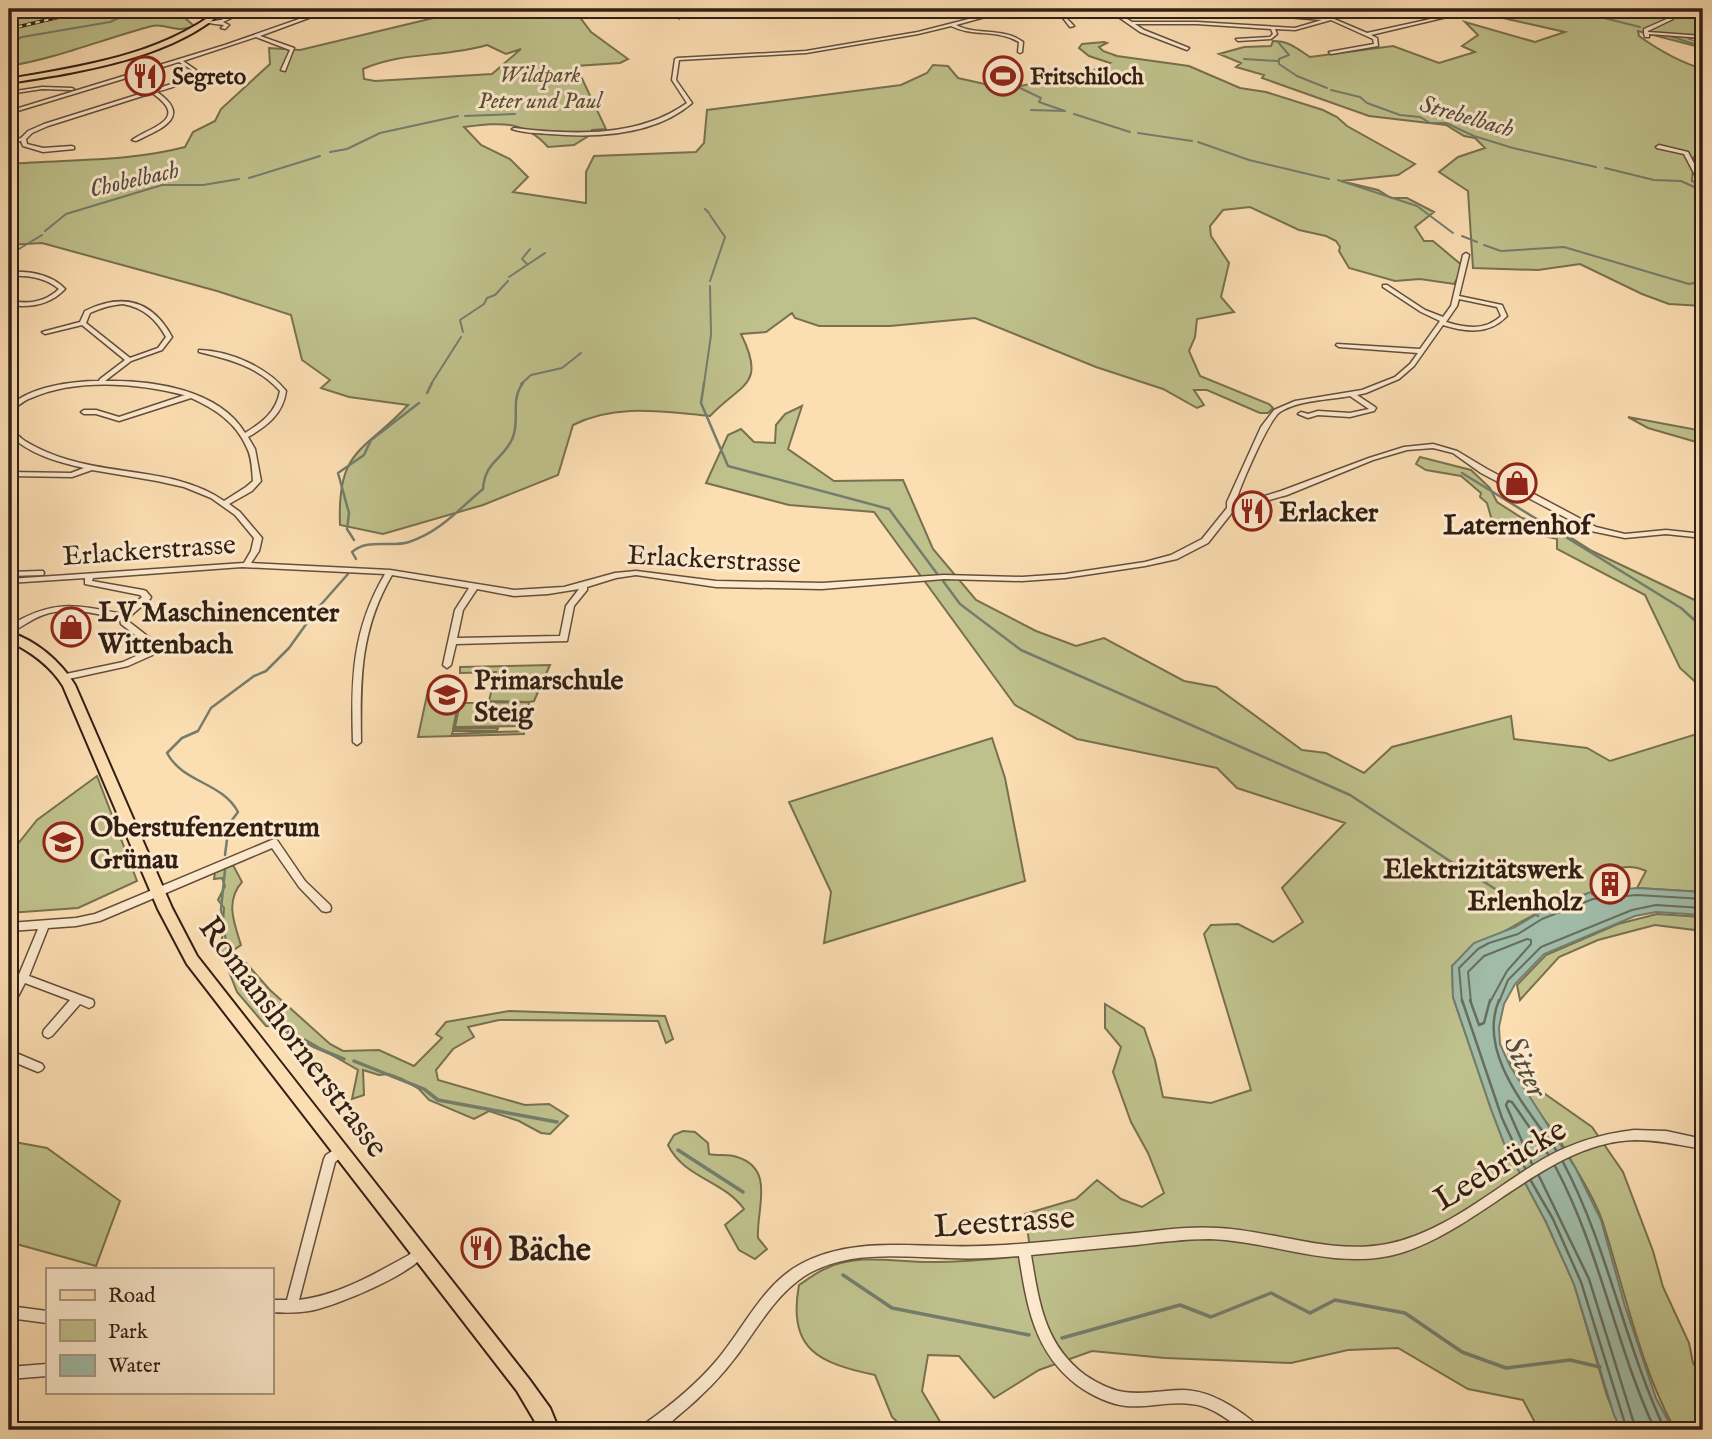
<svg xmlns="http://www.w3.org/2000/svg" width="1712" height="1439" viewBox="0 0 1712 1439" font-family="'IM FELL English',serif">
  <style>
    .green { fill: #bfc18c; stroke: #787050; stroke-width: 2; fill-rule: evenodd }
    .water { fill: #a0bca9; stroke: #747d6d; stroke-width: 2 }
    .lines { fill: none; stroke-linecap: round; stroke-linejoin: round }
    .shore-far1 { stroke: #686e5e; stroke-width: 2 }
    .shore { stroke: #686e5e; stroke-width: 2.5 }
    .stream-far2 { stroke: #747d6d; stroke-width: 2 }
    .stream-far1 { stroke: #747d6d; stroke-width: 2.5 }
    .stream { stroke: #747d6d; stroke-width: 3.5 }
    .minor-casing { stroke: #644f3c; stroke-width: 3 }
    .major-casing { stroke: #311f14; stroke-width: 4 }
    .minor { fill: #fdeace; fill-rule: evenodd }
    .major { fill: #fcdeb3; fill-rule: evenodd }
    .rail-casing { stroke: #311f14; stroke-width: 3.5 }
    .rail { stroke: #fdeace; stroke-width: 2; stroke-dasharray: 4.5; stroke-linecap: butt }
    .labels { text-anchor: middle; stroke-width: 6; stroke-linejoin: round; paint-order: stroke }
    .far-park-label { font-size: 23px; font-style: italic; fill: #5c5038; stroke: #fdeace }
    .far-poi-label { font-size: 23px; font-weight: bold; fill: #311f14; stroke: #fdeace; text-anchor: start }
    .far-water-label { font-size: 24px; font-style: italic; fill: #524e41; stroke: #fdeace }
    .poi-label { font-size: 28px; font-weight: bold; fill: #311f14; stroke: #fdeace; text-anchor: start }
    .street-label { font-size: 28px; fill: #311f14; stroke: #fdeace }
    .water-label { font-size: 30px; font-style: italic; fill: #524e41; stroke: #fdeace }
    .near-street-label { font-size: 33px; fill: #311f14; stroke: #fdeace }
    .near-poi-label { font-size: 33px; font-weight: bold; fill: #311f14; stroke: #fdeace; text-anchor: start }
  </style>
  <rect width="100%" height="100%" fill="#fcdeb3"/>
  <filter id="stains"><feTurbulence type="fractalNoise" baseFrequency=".00286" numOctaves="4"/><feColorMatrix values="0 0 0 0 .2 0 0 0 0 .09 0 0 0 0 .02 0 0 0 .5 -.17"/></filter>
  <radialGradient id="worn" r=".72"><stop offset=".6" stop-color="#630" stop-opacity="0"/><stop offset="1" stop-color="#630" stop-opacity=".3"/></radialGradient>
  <!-- green -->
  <path class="green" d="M9,9h193h-8l-9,9 9,8c-18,8 -27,-3 -42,0 -49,13 -94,32 -143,40z
    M471,9h217h-42l-67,7 12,16 37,27 -8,4 -44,3 30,63 -14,1 -2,5 -16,10 -26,2c-25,-28 -49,-24 -84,-20l17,18 29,14 18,18 -15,15 73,11v-31l8,-16 102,-4 8,-9 3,-33 194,-25 26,-12 6,-8 15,1 10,12 49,11 87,-19 16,-7 -21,-7 -10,-8 3,-4 22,-2 3,1 -8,4 4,4 14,5 72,10 51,22 26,4 57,18 14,7 10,9 68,38 -17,11 -57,6 37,9 13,8h16l27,14 -19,15 9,14h9l31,26 -10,17 -34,-5 -25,2 -46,-13 -10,-17 1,-4 -4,-6 -10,-5 -27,-6 -49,-23 -27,3 -13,16 1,10 18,27 -8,34 13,15 -37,7 -2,18 -6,14 11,25 69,28 4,4 -5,5h-8l-53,-23h-13l10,15 -7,3 -34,-19 -67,-22 -121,-49 -85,8h-71l-24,-8 -3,-5 -26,19 -25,2c26,52 0,49 -31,82 -47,-4 -94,-13 -137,9l-15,50 -75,30 -100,29 -43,-9c-3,-78 24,-72 68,-120l-59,-8 -28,-9 9,-8 -28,-20 -11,-45 -74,-24 -175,-48 -33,2v-81c59,-5 119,-2 176,-17l8,-15 22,-11 6,-12 49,-45 -1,-16 31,2zM487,45l19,9 15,-5 -29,25 -117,7 -11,-2 -1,-10c41,-18 80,-11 124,-24z
    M1478,9h199l26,5v22l-13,3 13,4v5l-65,-17 1,5c21,15 40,26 64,33v87l-9,1 -2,24 11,5v120l-34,-2 -27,-10 -62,-30 -42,6 -65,-2 -5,-77 -29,-19 19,-15 27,-9 -10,-10 -11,-2 -18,-11 -77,-9 -107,-38 2,-3 -28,-8 5,-4 -22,-9 25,-7 27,-1 2,-5c16,0 23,7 37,16l83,-11 46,17 36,-11 -13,-6 16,-11 -13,-13 70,20 30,-10 -75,-17z
    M802,406l-14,43 46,32 69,-1 30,69 43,51 60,31 40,15 28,-8 80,43 32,6 86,63 24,3 38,20 28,-26 119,-31 3,23 73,9 23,13 93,-29v160l-66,-4 9,-17c-19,-9 -33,-2 -50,9l8,11c-45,3 -116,49 -152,75l1,31 38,112 13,34 42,79 28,62 33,112 14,34h-82l-16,-30 -55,-11 -70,-41 -50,2 -57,13 -126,-5 -73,-7 -53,19 -45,28 -35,-42 -31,-1 -6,36 23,39h-39l-14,-13 -17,-42c-57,-12 -88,-26 -76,-90 9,-6 18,-13 28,-17 32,-15 68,-6 102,-6 34,0 68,-3 102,-7l-6,-41 51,-15 21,-19 24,19 21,8 22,-14 -16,-40 -17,-31 -18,-50 8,-25 -16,-19v-24l39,24 11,32 8,37 48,6 40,-13 -47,-156 7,-9 27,-1 35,18 30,-20 -21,-34 63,-65 -108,-35 -20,-20 -140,-29 -62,-34 -141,-193 -85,-7 -83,-22 22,-48 13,-6 13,13 21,1 1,-18 9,-11z
    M1628,417l75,14v13l-55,-16z
    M1420,457l51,13 19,18 7,14 25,16 32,9 38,24 111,53v85l-23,-21 -35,-73 -88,-46v-10l-51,-12 -15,-10 -4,-14 -7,-6 1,-4 -20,-17 -35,-6 -10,-6z
    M550,665l-16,36 -5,1 -5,24 -69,1 5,-24 69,-1 -40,-1 7,-29 -36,1v-6z
    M460,694l-7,35 45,-1 -1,3h-44l-1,3 72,-3v3l-106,3 9,-42z
    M992,738l13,40 20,103 -201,62 7,-51 -42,-90z
    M97,776l40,105 -59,27 -69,5v-58l28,-35z
    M233,865l9,17c-17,19 -8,41 -1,63l-15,10 -5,-1 3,-46 -6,-8 7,-14 -3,-8 -8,1 1,-7z
    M1657,914l46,3v14l-48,-6 -57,15 -39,17 -39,43 -3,-15 29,-30 72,-31z
    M246,963l24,27 60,54 13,7 36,-1 35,16 28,-28 -6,-4 10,-12 63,-11 156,5 8,23 -7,4 -8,-22 -159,-1 -31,7 6,10 -21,12 -17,21 2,10 87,25 24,-1 19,12 -18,18 -9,-1 -22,-12 -30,-10 -15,8 -45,-19 -10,-11 -17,-10 -13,-5 -10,1 -16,-5 1,25 -12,4 6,-29 -75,-43 -17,-1 -29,-34 -9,-23z
    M1511,1049l27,40 54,38 31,45 30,79 10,36 26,56 4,20 10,15v52h-28c-35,-64 -50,-138 -72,-207 -8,-25 -25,-49 -37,-72 -15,-29 -58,-67 -58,-101z
    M683,1131l12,1 13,11 1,11c9,2 20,0 28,3 39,12 19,52 21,81l9,11 -12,10 -16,-9 -14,-25 19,-16c-21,-29 -60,-31 -76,-64l6,-10z
    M9,1141l38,7 73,53 -24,65 -87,-24v-35l9,-13 -9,-9z"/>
  <!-- water -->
  <path class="water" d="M1637,888l66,4v23l-47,-3 -21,4 -91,38 -29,30 -11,20 -5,23 1,17 10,22 66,103 25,51 24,86 31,92 17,32h-52l-7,-15 -40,-131 -28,-62 -42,-79 -13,-34 -38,-112 -1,-31 22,-23 41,-16 24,-14 52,-21z"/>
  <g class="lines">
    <!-- shore-far1 -->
    <path class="shore-far1" d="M1462,1002l-3,-34 19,-19 11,-6 29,-9 24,-15 51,-20 44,-4 66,4
      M1471,1002l-3,-30 16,-16 43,-17 4,1v4l-24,27 -17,31
      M1499,1002l9,-22 33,-33 91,-37 24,-5 47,3"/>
    <!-- shore -->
    <path class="shore" d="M1462,1000l40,118 23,50
      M1470,1000l9,25 5,-2 6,-23
      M1499,1000c-22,53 28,108 57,150
      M1563,1162c45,85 61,181 102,268
      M1532,1164l-26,-59 2,-4 4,1 36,52
      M1555,1166c45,84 60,178 100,264
      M1539,1176l50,103 47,151
      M1531,1181l22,38 28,63 46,148"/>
    <!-- stream-far2 -->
    <path class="stream-far2" d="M762,9l18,7
      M1568,9l15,3
      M1669,9l34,6
      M958,13l4,-4
      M1592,15l48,12
      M679,19l5,-10
      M1667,35l36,12
      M1278,42l11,13 -10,4v5l18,12 30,12
      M9,43l13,-6 88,-15 28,-13
      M1244,59l34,2
      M1020,88l21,10 -2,4 26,9
      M1331,90l29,7 7,6 33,12 20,2 10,6h16l28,13 39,12 83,19
      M1031,110l34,1
      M1074,114l56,18
      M465,116l50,-2
      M1138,133l54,8
      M1198,142l51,18 80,19
      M330,152l17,-3 33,-16 78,-17
      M1605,168l49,12 27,1 22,10
      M249,178l71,-22
      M1338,180l79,26 36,27
      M705,209l4,4
      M710,215l15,22 -15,44
      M45,231l21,-17 96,-29h41l36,-6
      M1462,236l15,6
      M1484,245l17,6 63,-4 125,37 14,-3
      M9,255l33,-20
      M527,264l-5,-5 8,-10
      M509,277l36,-24
      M710,286l1,48
      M463,332l-3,-12 24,-16 3,-6 8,-3 13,-14
      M431,384l30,-47
      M521,384l10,-9 31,-7 19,-15
      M704,384l7,-49"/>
    <!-- stream-far1 -->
    <path class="stream-far1" d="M704,383l-3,20 27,63 161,43 49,66
      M427,393l5,-10
      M1462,473l219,135 22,20
      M354,540l-7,-11 2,-16 -11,-40 26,-18 7,-15 48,-37
      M356,559l-4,-7c16,-14 38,-4 57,-10 31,-10 50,-33 74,-53 2,-29 21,-29 30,-52 7,-19 -3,-37 10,-54
      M943,581l17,23 61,46 329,145 112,74
      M225,855l4,-31 9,-12c-16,-30 -55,-29 -71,-59l15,-15 16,-7 13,-23 43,-32 12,-5 23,-23 28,-39 31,-35
      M225,870l-4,39 6,39
      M1470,873l68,43
      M1592,894l7,-12
      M231,970l25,32"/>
    <!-- stream -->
    <path class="stream" d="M255,1000c29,37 47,42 89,59
      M354,1061l70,28 14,11 119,22
      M678,1150l65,42
      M843,1275l49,33 137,27
      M1062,1338l118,-33 31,12 60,-24 39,20 25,-13 70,13 57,39 44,16 64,-8 30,7"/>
    <!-- minor casing -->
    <g class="minor-casing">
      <path id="minor" d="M245,9h5l-27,13 6,3 -4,4 -4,-1 3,-3c-5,-1 -14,-1 -17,-3l14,-2z
        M328,9h5l-73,27 34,12 -9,23 -4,-1 9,-20 -34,-13 -73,24 13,9c-7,15 -25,17 -39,22 36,25 4,37 -21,49l-4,-1c21,-14 58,-21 20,-47l-104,33 -16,7 -6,6 1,5 16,4 29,-2 2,1v2l-31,3 -20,-6 -2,-5 -12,2v-2l12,-3 7,-7 16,-7 137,-43 9,-7 2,-4 -13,-8 -168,51h-2v-2l216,-66z
        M1018,9h9l-31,5 -40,11c21,11 47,2 67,17l-1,10 -2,1 -2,-1 1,-10c-21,-13 -46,-5 -68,-16l-33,8 -112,19 -127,7 -3,20 16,23c-37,32 -95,35 -142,31 -13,-1 -27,-1 -38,-5l2,-1c58,7 124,10 173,-25l-15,-23 3,-21 2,-1 129,-7 112,-19 78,-20z
        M1044,9c12,0 22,8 30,17l-4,1 -7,-9z
        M1107,9h4l21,13h65l98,6 27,-8 -124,-11h14l112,9 2,1 4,-1 10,-9 36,4 9,-4h5l-14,6 -33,-5 -9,9 33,14 82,-18 2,1 -80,19 6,3 1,8 -47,8 -2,-2 45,-8 -1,-5 -42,-19 -36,10 -20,-1 2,5 -6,5 -33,2 -2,-2 34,-2 3,-3 -2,-5 -74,-5h-62l9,6 45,18 -2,2 -47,-18z
        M1647,9h6l17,5 3,5 -25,12v1l55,4v2l-54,-4v3h-4l-1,-4v-4l25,-11 -2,-2z
        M42,87l30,1 2,1 -2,1 -30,-1 -33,5v-2z
        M1659,145l29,7 11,21 4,3v4l-8,-5 -11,-21 -27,-6 -1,-1z
        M1466,253l3,2 -10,41 43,9 5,11 -1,1c-18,18 -40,15 -63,8l-29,41 -15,13 -33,14 -9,2 18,12 1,1 -2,3 -24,6 -32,-2 -10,3 -10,-4 3,-2 7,2 10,-3 32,2 19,-4 -19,-13c-21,4 -52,4 -70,16 -11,7 -42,78 -45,93l46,-14 88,-33 35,-11 29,-3 24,7 30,18 109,58 29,7 41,-4 37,4v4l-37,-4 -41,4 -34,-7 -110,-58 -28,-20 -20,-5 -26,2 -34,10 -86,35 -53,15 -26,33 -31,16 -32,7 -80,12 -43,3 -78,-2 -122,10 -106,-2 -80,-12 -20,3 -29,9v3l-13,16 -7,35 -111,3 -5,21 -4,3 -4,-3 12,-55 14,-22 -77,-13c-32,55 -32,105 -31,167l-4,3 -4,-3c-2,-63 -1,-112 32,-168l-143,-7 -149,11 -1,3 51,9 3,1 5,6 -1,2 -22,19v3l27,21 3,9 -1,2 -29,13 -64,14 -4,-3 1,-2 62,-13 26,-12 -1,-5 -27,-21 -1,-5c-25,-6 -52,-13 -77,-4 -12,4 -22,13 -34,18v-7c43,-26 65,-22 113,-12l20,-17 -2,-2 -55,-11v-6l-76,5v-4l235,-16 7,-12 3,-13 -19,-23 -24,-17 -27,-11 -27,-6 -65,-11 -20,7 -63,-1v-4l62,1 13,-5c-26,-6 -56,-14 -75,-34v-7c5,4 10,10 16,14 13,8 30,15 44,19 50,15 111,10 155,41l22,-14 7,-6c-1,-11 -1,-24 -6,-33 -11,-26 -32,-39 -56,-50l-72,23 -23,-7h-12l-3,-2 3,-2h12l23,7 66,-22h-1c-47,-12 -107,-17 -153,3 -9,3 -15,10 -22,15v-6c19,-20 63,-26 90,-26l1,-2 25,-19 -43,-35 -37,9 -3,-2 38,-10 5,-11c37,-18 67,-11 87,26l-10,13 -31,11 -26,20c47,-1 114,8 140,52 18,-11 31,-21 35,-42 -21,-24 -51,-32 -81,-39v-2c31,1 68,17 87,41 -3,23 -19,35 -38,46l7,12 6,32 -9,10 -23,13 11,8 22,26 -3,13 -8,12 139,7 124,20 50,-3 51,-14 21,-2 80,10 106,2 122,-8 78,2 43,-3 80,-12 26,-7 31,-16 25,-31v-6l34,-75 13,-17 21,-9 67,-11 33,-13 15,-13 8,-11 -79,-6 -3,-2 1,-1 83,5 20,-28 -19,-9 -38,-25v-2h4l38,25 18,7 8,-11 12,-51zM1459,299l38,8 4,9c-16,15 -35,12 -55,6l11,-16zM123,304c21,4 33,15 43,33l-8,11 -28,10 -44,-35 4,-10c11,-5 20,-8 33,-9zM477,589l37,7 34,-2 31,-5 -13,17 -6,30 -103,2 6,-28z
        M9,272c19,-1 42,2 56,17 -15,16 -35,19 -56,16v-4c19,3 35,2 50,-12 -14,-12 -33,-14 -50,-13z
        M40,571h3l1,2 -1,2 -34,1v-4z
        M274,839l3,1 28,41 25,24 1,3 -1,3 -4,1 -4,-1 -23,-24 -27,-39 -172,73 -24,5 -28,2 -19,48 64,24 1,3 -1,3 -4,2 -9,-4 -28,32 -4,2 -4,-2 -1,-3 1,-3 26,-30 -45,-17 -12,23 -4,1v-13l9,-17 20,-48 -29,2v-8l67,-5 19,-4z
        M9,1050l33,14 2,3 -2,3 -4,2 -29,-12z
        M1634,1130l32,1 37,8v10c-23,-4 -44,-9 -68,-9 -85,2 -151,86 -231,112 -65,21 -129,-11 -194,-13 -24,0 -49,3 -74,6 -35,3 -70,7 -105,10 8,47 13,89 54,120 12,8 25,15 39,17 20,3 40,-2 60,-2 22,1 41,11 59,24 7,5 13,9 17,16 -5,0 -12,1 -17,0 -4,-1 -9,-6 -13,-9 -12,-8 -24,-16 -39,-17 -21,-3 -43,4 -65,2 -17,-2 -35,-11 -49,-21 -43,-33 -50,-79 -58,-129 -23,2 -46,3 -69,2 -48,-1 -105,-9 -147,19 -28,19 -45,50 -65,77 -17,23 -37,43 -59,61 -6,5 -14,14 -22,15 -5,1 -11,0 -16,0l2,-5c27,-19 53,-40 74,-65 27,-32 45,-74 82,-95 45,-25 96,-20 145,-19 21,1 41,0 61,-1 43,-3 87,-8 131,-12 27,-3 55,-7 82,-5 57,3 112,27 169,16 58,-11 108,-57 158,-86 29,-16 56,-24 89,-28z
        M340,1146l4,1 2,4 -2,4 -9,7 -36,138c41,-5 75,-26 110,-45l7,-7 4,-2 4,2 2,4c-10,21 -92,55 -117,59 -13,2 -24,2 -38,1v-12h16l37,-141 2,-4z
        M9,1306l38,5v12l-38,-5z
        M47,1364v12l-38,3v-12z"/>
    </g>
    <!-- major casing -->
    <g class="major-casing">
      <path id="major" d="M220,9h6c-54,50 -147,63 -217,74v-4c73,-13 150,-23 211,-70z
        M9,632c28,9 51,29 66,53l97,223 25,48 332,423 21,29 9,22h-19l-23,-39 -330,-427 -29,-55 -95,-223c-13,-21 -32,-34 -54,-45z"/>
    </g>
    <!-- minor -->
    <use href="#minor" class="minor"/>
    <!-- major -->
    <use href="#major" class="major"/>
    <!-- rail casing -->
    <g class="rail-casing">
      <path id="rail" d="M9,29l84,-20"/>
    </g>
    <!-- rail -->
    <use href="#rail" class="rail"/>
  </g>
  <!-- icons -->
  <defs>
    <g id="restaurant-ring" transform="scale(2.0125)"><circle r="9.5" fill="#fdeace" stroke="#8f2418" stroke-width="1.5"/><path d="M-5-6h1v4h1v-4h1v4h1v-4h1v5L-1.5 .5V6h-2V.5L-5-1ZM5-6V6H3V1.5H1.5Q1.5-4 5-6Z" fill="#8f2418"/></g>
    <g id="stadium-ring" transform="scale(2.0125)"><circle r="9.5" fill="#fdeace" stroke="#8f2418" stroke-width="1.5"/><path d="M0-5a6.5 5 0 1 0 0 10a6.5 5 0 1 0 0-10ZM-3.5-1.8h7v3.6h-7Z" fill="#8f2418"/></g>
    <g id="shop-ring" transform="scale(2.0125)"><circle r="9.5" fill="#fdeace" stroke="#8f2418" stroke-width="1.5"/><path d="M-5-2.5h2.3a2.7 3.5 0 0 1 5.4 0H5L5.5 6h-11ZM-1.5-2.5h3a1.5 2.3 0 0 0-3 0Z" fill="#8f2418"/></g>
    <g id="school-ring" transform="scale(2.0125)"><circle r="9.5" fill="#fdeace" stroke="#8f2418" stroke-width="1.5"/><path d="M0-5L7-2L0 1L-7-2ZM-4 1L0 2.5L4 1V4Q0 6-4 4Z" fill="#8f2418"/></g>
    <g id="building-ring" transform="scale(2.0125)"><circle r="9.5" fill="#fdeace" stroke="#8f2418" stroke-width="1.5"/><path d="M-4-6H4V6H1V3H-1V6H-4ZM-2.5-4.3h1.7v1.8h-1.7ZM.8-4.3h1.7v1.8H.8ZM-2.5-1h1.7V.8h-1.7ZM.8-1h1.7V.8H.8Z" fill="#8f2418"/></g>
  </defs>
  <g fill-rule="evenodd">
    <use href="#restaurant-ring" x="145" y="76"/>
    <use href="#stadium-ring" x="1003" y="76"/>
    <use href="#shop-ring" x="1517" y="483"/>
    <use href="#restaurant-ring" x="1252" y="511"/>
    <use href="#shop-ring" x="71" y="627"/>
    <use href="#school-ring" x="447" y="695"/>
    <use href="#school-ring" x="63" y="842"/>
    <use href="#building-ring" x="1610" y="884"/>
    <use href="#restaurant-ring" x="481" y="1248"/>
  </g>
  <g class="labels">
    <!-- far-park labels -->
    <g class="far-park-label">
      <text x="540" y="82">Wildpark<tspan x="540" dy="26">Peter und Paul</tspan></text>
    </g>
    <!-- far-poi labels -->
    <g class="far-poi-label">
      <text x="172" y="84">Segreto</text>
      <text x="1030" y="84">Fritschiloch</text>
    </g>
    <!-- far-water labels -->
    <g class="far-water-label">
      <text transform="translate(1467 116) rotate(16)" y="8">Strebelbach</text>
      <text transform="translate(134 179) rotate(-13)" y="8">Chobelbach</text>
    </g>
    <!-- poi labels -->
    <g class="poi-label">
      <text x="1279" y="521">Erlacker</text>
      <text x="1517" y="534" text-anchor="middle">Laternenhof</text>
      <text x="98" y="621">LV Maschinencenter<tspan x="98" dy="32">Wittenbach</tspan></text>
      <text x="474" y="689">Primarschule<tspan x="474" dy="32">Steig</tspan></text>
      <text x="90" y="836">Oberstufenzentrum<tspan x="90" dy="32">Grünau</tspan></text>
      <text x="1583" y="878" text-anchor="end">Elektrizitätswerk<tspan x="1583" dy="32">Erlenholz</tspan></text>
    </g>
    <!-- street labels -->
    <g class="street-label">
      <text transform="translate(149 549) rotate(-4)" y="10">Erlackerstrasse</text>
      <text transform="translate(714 558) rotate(3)" y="10">Erlackerstrasse</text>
    </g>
    <!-- water labels -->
    <g class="water-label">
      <text transform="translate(1526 1066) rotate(65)" y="10">Sitter</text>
    </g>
    <!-- near-street labels -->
    <g class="near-street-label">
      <text transform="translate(295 1036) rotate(53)" y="12">Romanshornerstrasse</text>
      <text transform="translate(1499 1163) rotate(-31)" y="12">Leebrücke</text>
      <text transform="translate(1004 1220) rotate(-4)" y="12">Leestrasse</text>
    </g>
    <!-- near-poi labels -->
    <g class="near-poi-label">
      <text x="508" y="1260">Bäche</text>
    </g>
  </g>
  <!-- margin -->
  <rect width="1712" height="1439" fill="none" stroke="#fcdeb3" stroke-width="35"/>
  <rect x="10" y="10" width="1691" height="1418" fill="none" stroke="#311f14" stroke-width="3.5"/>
  <rect x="18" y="18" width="1677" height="1404" fill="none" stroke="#311f14" stroke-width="2"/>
  <!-- legend -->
  <rect x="46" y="1268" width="228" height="126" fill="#fdeace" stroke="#ab9984" stroke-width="2"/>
  <rect x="60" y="1290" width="35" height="10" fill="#fcdeb3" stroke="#ab9984" stroke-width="2"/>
  <text x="108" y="1302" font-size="21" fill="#311f14">Road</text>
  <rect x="60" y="1320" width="35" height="21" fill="#bfc18c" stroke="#ab9984" stroke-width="2"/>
  <text x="108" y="1338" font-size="21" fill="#311f14">Park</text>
  <rect x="60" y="1355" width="35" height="21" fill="#a0bca9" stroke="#ab9984" stroke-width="2"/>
  <text x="108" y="1372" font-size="21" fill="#311f14">Water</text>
  <rect width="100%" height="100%" filter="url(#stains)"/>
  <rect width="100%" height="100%" fill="url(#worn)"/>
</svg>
